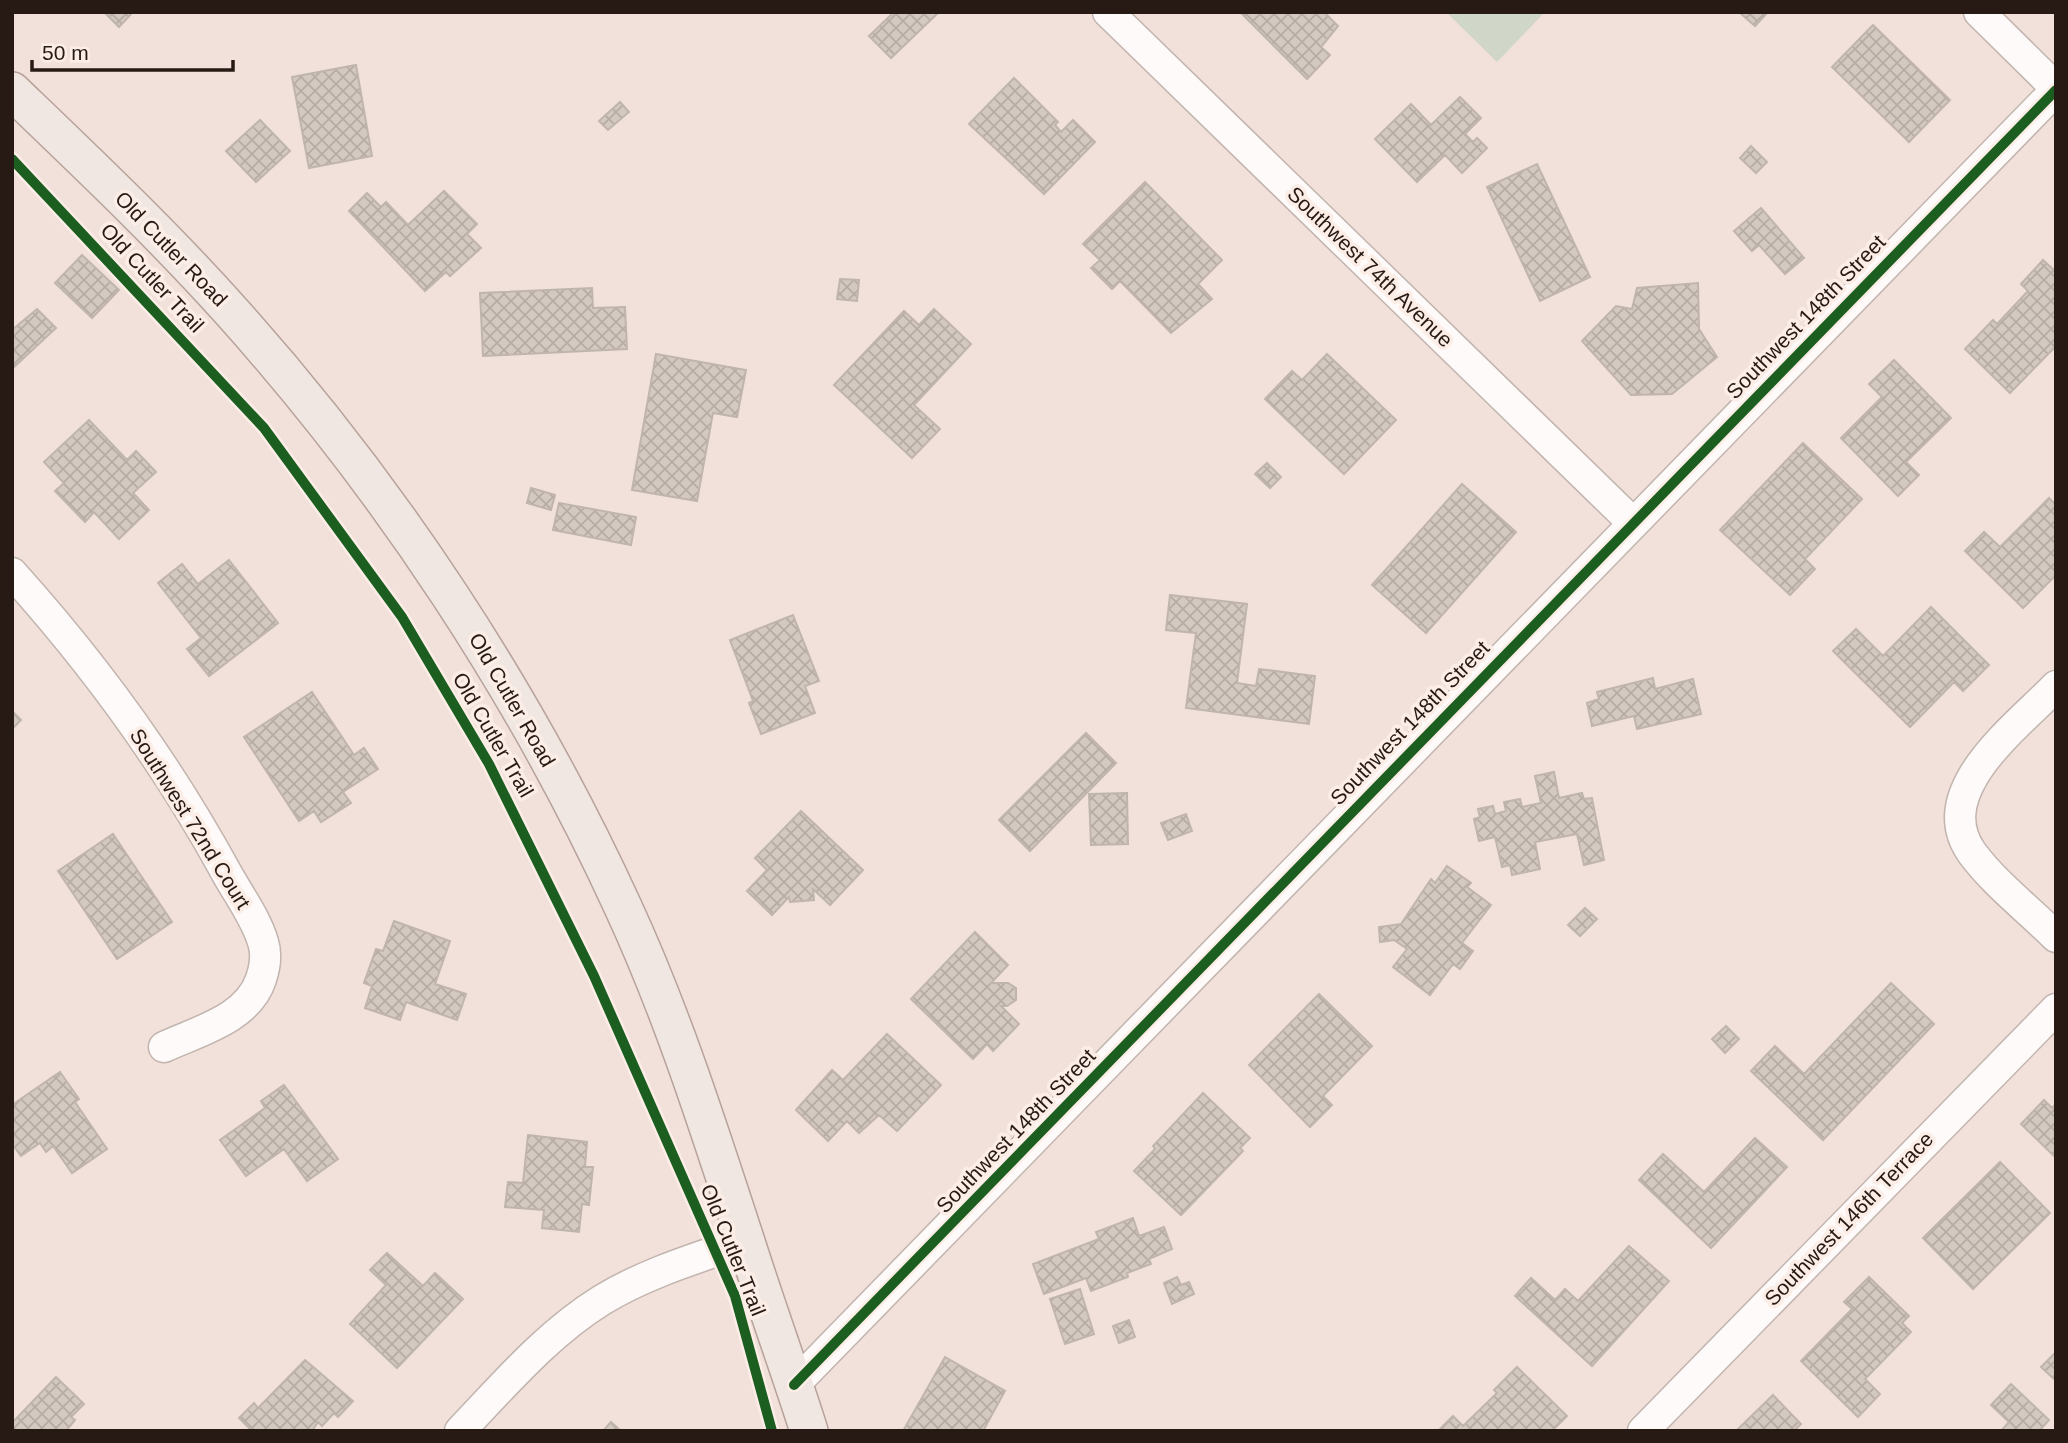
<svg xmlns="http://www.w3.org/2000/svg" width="2068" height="1443" viewBox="0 0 2068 1443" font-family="Arial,sans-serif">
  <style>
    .pitch { fill: #d0d7c8 }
    .building { fill: url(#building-cross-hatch); stroke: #c0b5ad; stroke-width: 2 }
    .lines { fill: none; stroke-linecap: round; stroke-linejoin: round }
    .minor-casing { stroke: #c2b4ae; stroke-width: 33 }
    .major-casing { stroke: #b7a29a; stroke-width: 40 }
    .minor { stroke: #fdfaf9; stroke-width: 30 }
    .major { stroke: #f0e6e2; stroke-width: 37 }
    .cycleway-casing { stroke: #fceee7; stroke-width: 15 }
    .cycleway { stroke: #1b5e20; stroke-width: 10 }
    .labels { text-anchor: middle; stroke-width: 7; stroke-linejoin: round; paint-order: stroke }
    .street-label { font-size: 21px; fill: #271a15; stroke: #fceee7 }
  </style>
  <defs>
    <pattern id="building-cross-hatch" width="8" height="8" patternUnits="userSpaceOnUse" patternTransform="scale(1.75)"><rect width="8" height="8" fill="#d4c9c0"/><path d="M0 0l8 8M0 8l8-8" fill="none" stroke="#b6aca4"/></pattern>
  </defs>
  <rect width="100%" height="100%" fill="#f1e1da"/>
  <!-- pitch -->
  <path class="pitch" d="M1446,12h99l-48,50z"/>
  <!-- building -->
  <path class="building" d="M104,12h29l-14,15z
    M894,12h45l-48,46 -22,-22z
    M1240,12h84l14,14 -17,21 9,8 -23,24z
    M1739,12h29l-13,14z
    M1873,25l77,75 -41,42 -77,-75z
    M356,65l16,91 -63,12 -17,-91z
    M1014,78l44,44 -3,3 6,7 12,-12 22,22 -51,52 -75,-70z
    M1460,97l21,21 -16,16 8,8 4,-4 10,10 -25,25 -17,-18 -28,27 -42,-43 36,-35 20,21z
    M620,102l9,10 -21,18 -9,-9z
    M260,120l30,31 -34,31 -30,-31z
    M1751,146l16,16 -11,11 -16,-15z
    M1537,164l53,113 -50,24 -53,-114z
    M1145,182l77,78 -24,24 14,15 -41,34 -51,-52 -8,8 -21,-21 9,-8 -17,-16z
    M444,191l33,33 -10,10 14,14 -31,28 -4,-4 -21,19 -76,-80 18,-18 14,14 5,-5 22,23z
    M1761,208l43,50 -19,16 -26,-29 -7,6 -18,-20z
    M82,255l37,35 -27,28 -37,-35z
    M2043,260l13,12v74l-46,47 -45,-44 28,-29 4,4 31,-33 -7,-7z
    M840,279l19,1 -2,21 -20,-2z
    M1698,283l1,46 18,28 -45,37 -41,1 -49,-54 34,-35 16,3 5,-21z
    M592,288l1,20 32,-1 2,42 -144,7 -3,-63z
    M37,309l19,19 -44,41v-39z
    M934,309l37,35 -57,61 26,24 -28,29 -78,-73 70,-74 15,14z
    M656,354l90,16 -9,47 -24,-4 -16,88 -65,-11z
    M1327,354l69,66 -52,54 -79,-75 27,-28 10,9z
    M1894,360l57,58 -45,44 13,13 -21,21 -57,-58 41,-41 -13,-13z
    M89,420l38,40 9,-9 20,21 -23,21 16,17 -30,29 -25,-27 -9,10 -30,-31 9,-8 -20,-21z
    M1803,443l59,56 -57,60 10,10 -25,26 -70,-65z
    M1267,463l14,14 -11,11 -15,-14z
    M1462,484l54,48 -90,101 -54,-48z
    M531,488l24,7 -4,15 -24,-7z
    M2049,498l7,7v70l-33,33 -58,-57 19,-19 16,15z
    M559,503l77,14 -5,28 -78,-15z
    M229,560l49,63 -69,53 -22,-27 14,-11 -43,-55 24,-19 16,20z
    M1170,595l77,9 -10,79 19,3 3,-17 56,7 -6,48 -123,-16 10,-75 -30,-3z
    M1931,607l58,58 -26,26 -9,-9 -44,45 -77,-76 23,-22 27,27z
    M793,615l26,66 -14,5 10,27 -54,21 -12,-31 4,-2 -23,-61z
    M1653,678l2,11 38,-10 8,35 -64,15 -3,-13 -42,10 -5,-23 12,-4 -2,-7z
    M312,692l42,63 10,-7 14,21 -35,23 8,11 -30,19 -7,-11 -15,10 -55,-84z
    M12,711l9,9 -9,9z
    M1086,733l30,30 -86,88 -31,-31z
    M1554,772l5,26 23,-5 2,6 8,-1 12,62 -20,5 -7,-31 -42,8 5,27 -28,6 -2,-10 -8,2 -7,-30 -16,4 -5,-22 6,-2 -2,-8 15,-3 2,8 11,-3 -2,-9 16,-3 2,8 19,-4 -6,-27z
    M1127,793l1,51 -37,1 -2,-51z
    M801,811l62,59 -33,35 -17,-16 1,11 -24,2 -1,-5 -17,18 -25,-24 20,-21 -12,-12z
    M1186,814l6,17 -24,9 -7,-17z
    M113,834l59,88 -55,37 -59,-88z
    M1447,866l24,17 -4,4 24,18 -29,38 11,8 -13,18 -7,-5 -23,31 -37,-28 14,-18 -13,-9 -14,2 -1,-15 22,-3 30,-45 4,4z
    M1585,908l12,11 -17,17 -12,-11z
    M394,921l56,20 -15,43 31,10 -9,26 -51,-18 -6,18 -35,-12 7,-22 -8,-3 12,-34 7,2z
    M975,932l33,33 -17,18h17l8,5v12l-9,6h-6l18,18 -26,27 -6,-7 -14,15 -62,-60z
    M1891,983l43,41 -111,116 -72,-69 24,-25 29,28z
    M1319,994l53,52 -49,50 9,9 -22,22 -61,-62z
    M1726,1026l13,13 -14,14 -13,-14z
    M887,1034l54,51 -44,46 -18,-16 -20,18 -12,-12 -19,20 -32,-31 36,-40 11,10z
    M60,1072l19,27 -4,3 32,47 -35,24 -19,-27 -7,6 -6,-9 -19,13 -9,-12v-39z
    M284,1085l54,74 -31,22 -23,-32 -38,27 -26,-36 45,-32 -4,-7z
    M1203,1093l47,45 -10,10 3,3 -62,64 -47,-44 21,-22 -2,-3z
    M2044,1100l8,8 4,-4v54l-35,-34z
    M528,1135l59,7 -2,25h8l-4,38 -7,-1 -3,28 -37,-4 2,-18 -39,-3 3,-25 15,1z
    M1755,1138l32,29 -76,81 -72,-68 24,-26 41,38z
    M2000,1162l50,51 -77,76 -50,-51z
    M1133,1218l6,18 25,-9 8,22 -23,10 2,5 -24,9 1,4 -37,14 -5,-13 -42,16 -11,-30 66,-25 -3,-7z
    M1629,1246l40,35 -77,85 -77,-70 16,-18 24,22 10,-11 13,12z
    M387,1253l36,33 12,-13 28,26 -66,69 -47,-44 36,-39 -16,-15z
    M1177,1277l4,8 8,-3 5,12 -22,10 -8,-21z
    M1869,1277l40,39 -7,7 9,9 -46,47 15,15 -22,23 -57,-56 51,-52 -8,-7z
    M1080,1289l14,45 -29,10 -15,-45z
    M1129,1320l6,17 -16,6 -6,-17z
    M2056,1352v29l-15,-14z
    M945,1357l60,34 -22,40h-80z
    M305,1360l48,41 -15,16 -4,-4 -12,13 -4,-4 -6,9h-60l-13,-13 15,-15 4,5z
    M1517,1367l50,49 -15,15h-114l15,-15 10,10 34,-33 -3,-3z
    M56,1377l28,27 -13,13 4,3 -9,11h-54v-8z
    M2011,1384l38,36 -10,11h-38l8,-9 -18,-17z
    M1773,1395l28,29 -7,7h-58z
    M611,1422l10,9h-18z"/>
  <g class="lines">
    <!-- minor casing -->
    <g class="minor-casing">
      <path id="minor" d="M1108,12l524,510
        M1979,12l77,76
        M12,573c82,91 155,191 214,299 12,22 30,46 37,70 4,12 2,25 -2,37 -13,40 -63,52 -97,68
        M2056,686c-38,40 -128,105 -84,167 23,31 57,57 84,84
        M794,1385l1262,-1295
        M460,1431c44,-46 87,-97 142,-131 44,-27 95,-42 144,-59
        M1643,1431l413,-422"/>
    </g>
    <!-- major casing -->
    <g class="major-casing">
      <path id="major" d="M12,91c75,72 150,143 219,220 158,176 293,380 392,596 50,108 86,222 123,335 20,63 43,126 63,189"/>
    </g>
    <!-- minor -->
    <use href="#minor" class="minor"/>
    <!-- major -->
    <use href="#major" class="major"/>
    <!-- cycleway casing -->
    <g class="cycleway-casing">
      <path id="cycleway" d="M12,159l252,269 138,189 87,147 105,212 141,320 37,135
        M794,1385l1262,-1295"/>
    </g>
    <!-- cycleway -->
    <use href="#cycleway" class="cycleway"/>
  </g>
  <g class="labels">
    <!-- street labels -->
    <g class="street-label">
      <text transform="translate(171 249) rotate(46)" y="7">Old Cutler Road</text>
      <text transform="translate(1370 267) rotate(44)" y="7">Southwest 74th Avenue</text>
      <text transform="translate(152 278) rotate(47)" y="7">Old Cutler Trail</text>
      <text transform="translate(1806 317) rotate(-46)" y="7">Southwest 148th Street</text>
      <text transform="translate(512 700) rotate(60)" y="7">Old Cutler Road</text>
      <text transform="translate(1410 723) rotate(-46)" y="7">Southwest 148th Street</text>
      <text transform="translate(493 735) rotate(60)" y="7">Old Cutler Trail</text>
      <text transform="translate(190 819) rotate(58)" y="7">Southwest 72nd Court</text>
      <text transform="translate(1016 1131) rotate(-46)" y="7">Southwest 148th Street</text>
      <text transform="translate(1849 1219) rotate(-46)" y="7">Southwest 146th Terrace</text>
      <text transform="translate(733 1250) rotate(68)" y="7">Old Cutler Trail</text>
    </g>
  </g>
  <!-- border -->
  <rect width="2068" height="1443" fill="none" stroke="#271a15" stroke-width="28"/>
  <!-- scale -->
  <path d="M32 60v10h201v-10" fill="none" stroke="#271a15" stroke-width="3.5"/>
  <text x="42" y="60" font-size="21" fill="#271a15" stroke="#fceee7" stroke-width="5" paint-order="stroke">50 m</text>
</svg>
